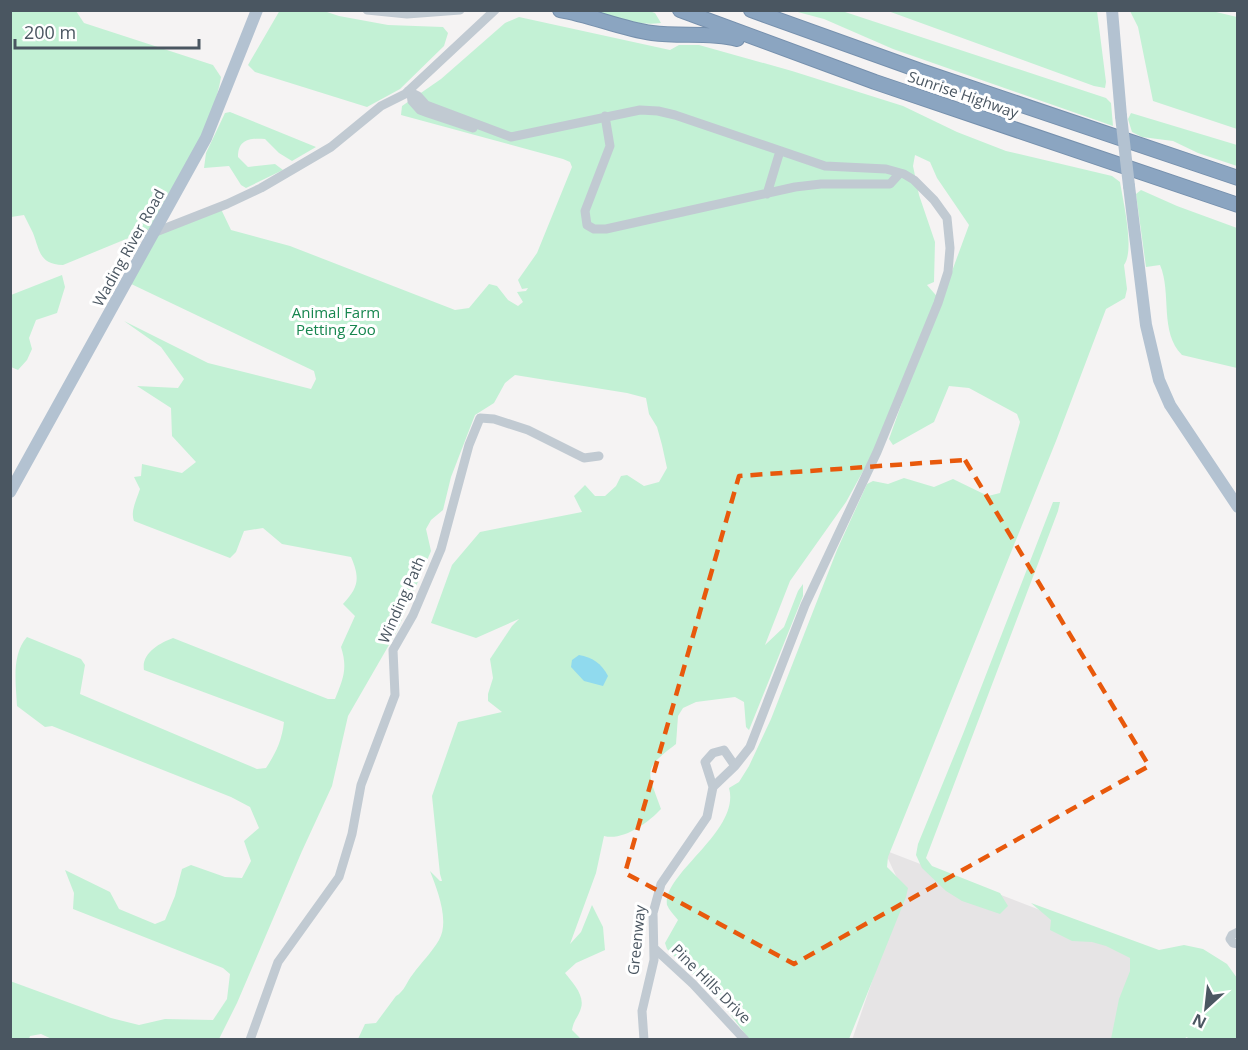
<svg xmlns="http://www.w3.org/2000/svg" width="1248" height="1050" viewBox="0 0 1248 1050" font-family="'Open Sans',sans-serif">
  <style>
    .education { fill: #e6e4e5 }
    .green { fill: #c3f1d5; fill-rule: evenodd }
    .water { fill: #90daee }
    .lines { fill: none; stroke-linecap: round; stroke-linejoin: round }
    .highway-casing { stroke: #7690ad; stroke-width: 16 }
    .minor { stroke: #c1cad2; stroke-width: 9 }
    .major { stroke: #b3c2d1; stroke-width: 12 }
    .highway { stroke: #8ba5c1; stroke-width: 14 }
    .major-bridge { stroke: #b3c2d1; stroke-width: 12 }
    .marked { fill: none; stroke: #e8590c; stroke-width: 4.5; stroke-dasharray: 12 8; stroke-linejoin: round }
    .labels { text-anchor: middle; stroke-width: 6; stroke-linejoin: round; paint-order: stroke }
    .street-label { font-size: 15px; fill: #4a5661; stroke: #fff }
    .park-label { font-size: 15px; fill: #17864f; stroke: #fff }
  </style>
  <rect width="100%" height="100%" fill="#f5f3f3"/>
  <!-- education -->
  <path class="education" d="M884,850l283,109 -32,80 -283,1 51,-149z"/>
  <!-- green -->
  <path class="green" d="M280,10l44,1 15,5 49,9 55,2 5,6 -4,13 -44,43 -33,18 -112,-35 -7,-7z
    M11,11h65l8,12 129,42 8,12c-7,46 -45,106 -67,148l-6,5 -85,35c-24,-1 -23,-14 -30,-32 -3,-6 -6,-12 -9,-18l-13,2z
    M583,11h66l6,2 6,10c-28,4 -51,-9 -78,-12z
    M794,11h48l264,87 5,5 2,23 -220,-77 -69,-30z
    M888,11h209l9,71 -1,6 -11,-2z
    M1130,11h82l25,6v112l-84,-28 -15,-74z
    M519,17l151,33 9,-5h20l93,26 111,35 54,26 49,19 106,25 8,6c3,19 15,68 4,83l3,24 -2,9 -19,11 -50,132 -168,416 -1,10 21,21 -2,9 -57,142h-100l-29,-38 -53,-52 -2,-6 13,-23c-4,-5 -9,-10 -11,-15 -5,-31 74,-74 62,-117l10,-6 10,-16 22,-47 66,-169 30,-66 6,-3 15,3 16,-6 30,9 19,-8 35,17 12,-3 20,-71 -3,-8 -48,-26 -20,-2 -15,36 -41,23 -4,-6 15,-42 -58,105 -56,79 -25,64 19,-18 14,-36 5,-7v12l-54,134 -3,-3 -2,-25 -9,-5 -39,5 -13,6 -5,8 -2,28c-34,26 -29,26 -15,65 -13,14 -38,32 -57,27l-8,37 -26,71 11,-12 11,-27 11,22 2,23 -29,13 -11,10c7,9 20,22 16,35 -2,8 -7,11 -9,22l9,9h-223l7,-15 11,-1 20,-27c8,-4 11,-15 17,-22 8,-11 19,-22 26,-34 11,-19 -2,-51 -9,-69l10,10h2l-2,-7 -8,-78 26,-74 44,-10 -14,-11v-7l5,-16 -3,-19 22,-33 7,-7 -43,19 -45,-15 21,-58 28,-33 102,-20 -8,-16 11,-11 10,11h10l11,-10 5,-10 6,-1 17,11 15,-4 8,-14 -5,-23 -5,-18 -8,-13 -3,-16 -19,-5 -112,-18 -10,8 -11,20 -19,12 -24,62 -8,33 -12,10 -5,9 5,22 -34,80 -49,85 -16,70 -30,65 -65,152 -18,36 -165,1 -13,-6 -11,2 -1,3h-18l-1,-58 101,37 28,7 26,-6 48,1 14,-21 3,-25 -7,-6 -150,-59 1,-16 -9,-23 45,22 9,17 36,15 10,-4 10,-24 7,-27 9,-4 34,12 17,1 9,-17 -7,-20 15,-13 -9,-21 -19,-10 -179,-71 -7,1 -28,-21c-1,-22 -6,-51 10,-69l54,22 4,6 -5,29 177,75 9,-1c10,-15 16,-28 18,-46l-140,-52c-3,-17 16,-27 29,-32l155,61h7c8,-20 13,-30 6,-52l14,-31 -12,-12c16,-17 17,-26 8,-47l-69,-13 -19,-16 -19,3 -8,21 -6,6 -96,-37c-4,-10 3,-22 6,-32l-6,-12 7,-1 1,-12 40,9 14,-11 -24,-26 -1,-28 -34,-22 41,2 6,-9 -23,-32 -37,-26 84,42 103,26 5,-10 -2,-8 -187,-89 26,-49 67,-26 11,23 59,16 165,64 14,-2 20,-24 8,2 11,14 10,6 5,-4 -6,-10 9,-1 2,-3 -6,1 -4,-9 19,-27 35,-86 -2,-5 -7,-3 -162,-44 1,-9 39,-27 64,-56zM915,155l15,7 7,16 32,47 -28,76 -14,-16 7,-3 1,-40 -16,-47 -6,-29z
    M230,112l86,35 -24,14 -13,-8 -14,-14c-15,-1 -27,0 -27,18l10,10 27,-3 8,6 -37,18 -5,-3 -12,-19 -25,2 2,-15 19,-40z
    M1131,113l106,32v21l-39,-13 -25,-12 -31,-4 -10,-5 -4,-13z
    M1141,190l36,16 60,22v140l-55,-13c-23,-23 -10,-62 -22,-90l-14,2 -10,-73z
    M62,275l3,12 -8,26 -21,7 -7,18 3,11 -5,11 -9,10 -7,-3v-72z
    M1053,502h7l-2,9 -132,347 6,8 68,27 8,13 -8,8 -38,-13 -16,-10 -24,-23 -6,-13 2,-11 45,-110z
    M1031,903l128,47 25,-5 19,4 24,15 10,14v61l-44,1 -7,-3 -1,3 -74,-1 8,-40 11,-28v-13l-24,-12 -14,-4 -20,-1 -22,-11 1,-10z"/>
  <!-- water -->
  <path class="water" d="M579,655c13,2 23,9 29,21l-5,10 -19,-5 -13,-14 1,-7z"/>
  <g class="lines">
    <!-- highway casing -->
    <g class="highway-casing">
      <path id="highway" d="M560,10c31,5 61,19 92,23 28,4 57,-1 85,6
        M680,10l195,72 363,123
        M751,10l170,61 317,107"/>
    </g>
    <!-- minor -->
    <path class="minor" d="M367,10l40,4 53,-4
      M408,91l10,5 8,9 85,32 129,-27 18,1 17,4 150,51 61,3 18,5 10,6 20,20 13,18 3,30 -2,24 -10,31 -61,149 -72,153 -55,142 -15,19
      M411,94l1,7 8,9 8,3 45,15
      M605,116l5,30 -25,65 2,14 7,4h12l189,-42 26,-3h69l10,-11
      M767,194l13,-43
      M153,233l74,-29 34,-16 70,-41 50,-41 24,-12 90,-84
      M1238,932l-6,3 -2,4 3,4 5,1
      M655,949l38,35 52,56
      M250,1040l28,-78 61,-85 13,-43 9,-49 34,-90 -2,-45 20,-35 28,-66 28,-104 11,-27 14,1 34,11 56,28 15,-2
      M644,1040l-2,-29 12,-51 -1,-47 8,-29 46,-67 6,-30 -8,-25 8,-9 11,-3 11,16 -22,21"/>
    <!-- major -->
    <path class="major" d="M1112,10l9,106
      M1129,186l17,139 13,55 11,25 68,102
      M10,492l196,-354 51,-128"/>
    <!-- highway -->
    <use href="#highway" class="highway"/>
    <!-- major-bridge -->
    <path class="major-bridge" d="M1121,116l8,70"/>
  </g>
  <!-- marked area -->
  <path class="marked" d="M965,460l184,306 -355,198 -169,-91 114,-397z"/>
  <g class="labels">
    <!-- street labels -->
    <g class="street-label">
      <text transform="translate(963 95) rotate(19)" y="5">Sunrise Highway</text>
      <text transform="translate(129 248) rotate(-61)" y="5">Wading River Road</text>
      <text transform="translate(402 600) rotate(-66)" y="5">Winding Path</text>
      <text transform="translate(637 940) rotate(-84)" y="5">Greenway</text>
      <text transform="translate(711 984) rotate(45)" y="5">Pine Hills Drive</text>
    </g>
    <!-- park labels -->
    <g class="park-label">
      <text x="336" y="318">Animal Farm<tspan x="336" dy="17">Petting Zoo</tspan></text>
    </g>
  </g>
  <!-- border -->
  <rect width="1248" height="1050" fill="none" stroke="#4a5661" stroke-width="24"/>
  <!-- north arrow -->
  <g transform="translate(1206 1008) rotate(207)" stroke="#ffffff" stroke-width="4.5" paint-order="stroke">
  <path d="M0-4.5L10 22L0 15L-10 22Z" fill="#4a5661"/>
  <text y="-9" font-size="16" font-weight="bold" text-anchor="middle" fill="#4a5661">N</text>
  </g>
  <!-- scale -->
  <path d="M15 39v9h184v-9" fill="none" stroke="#4a5661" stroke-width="3"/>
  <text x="24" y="39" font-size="18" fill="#4a5661" stroke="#ffffff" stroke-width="4.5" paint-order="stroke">200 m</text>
</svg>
